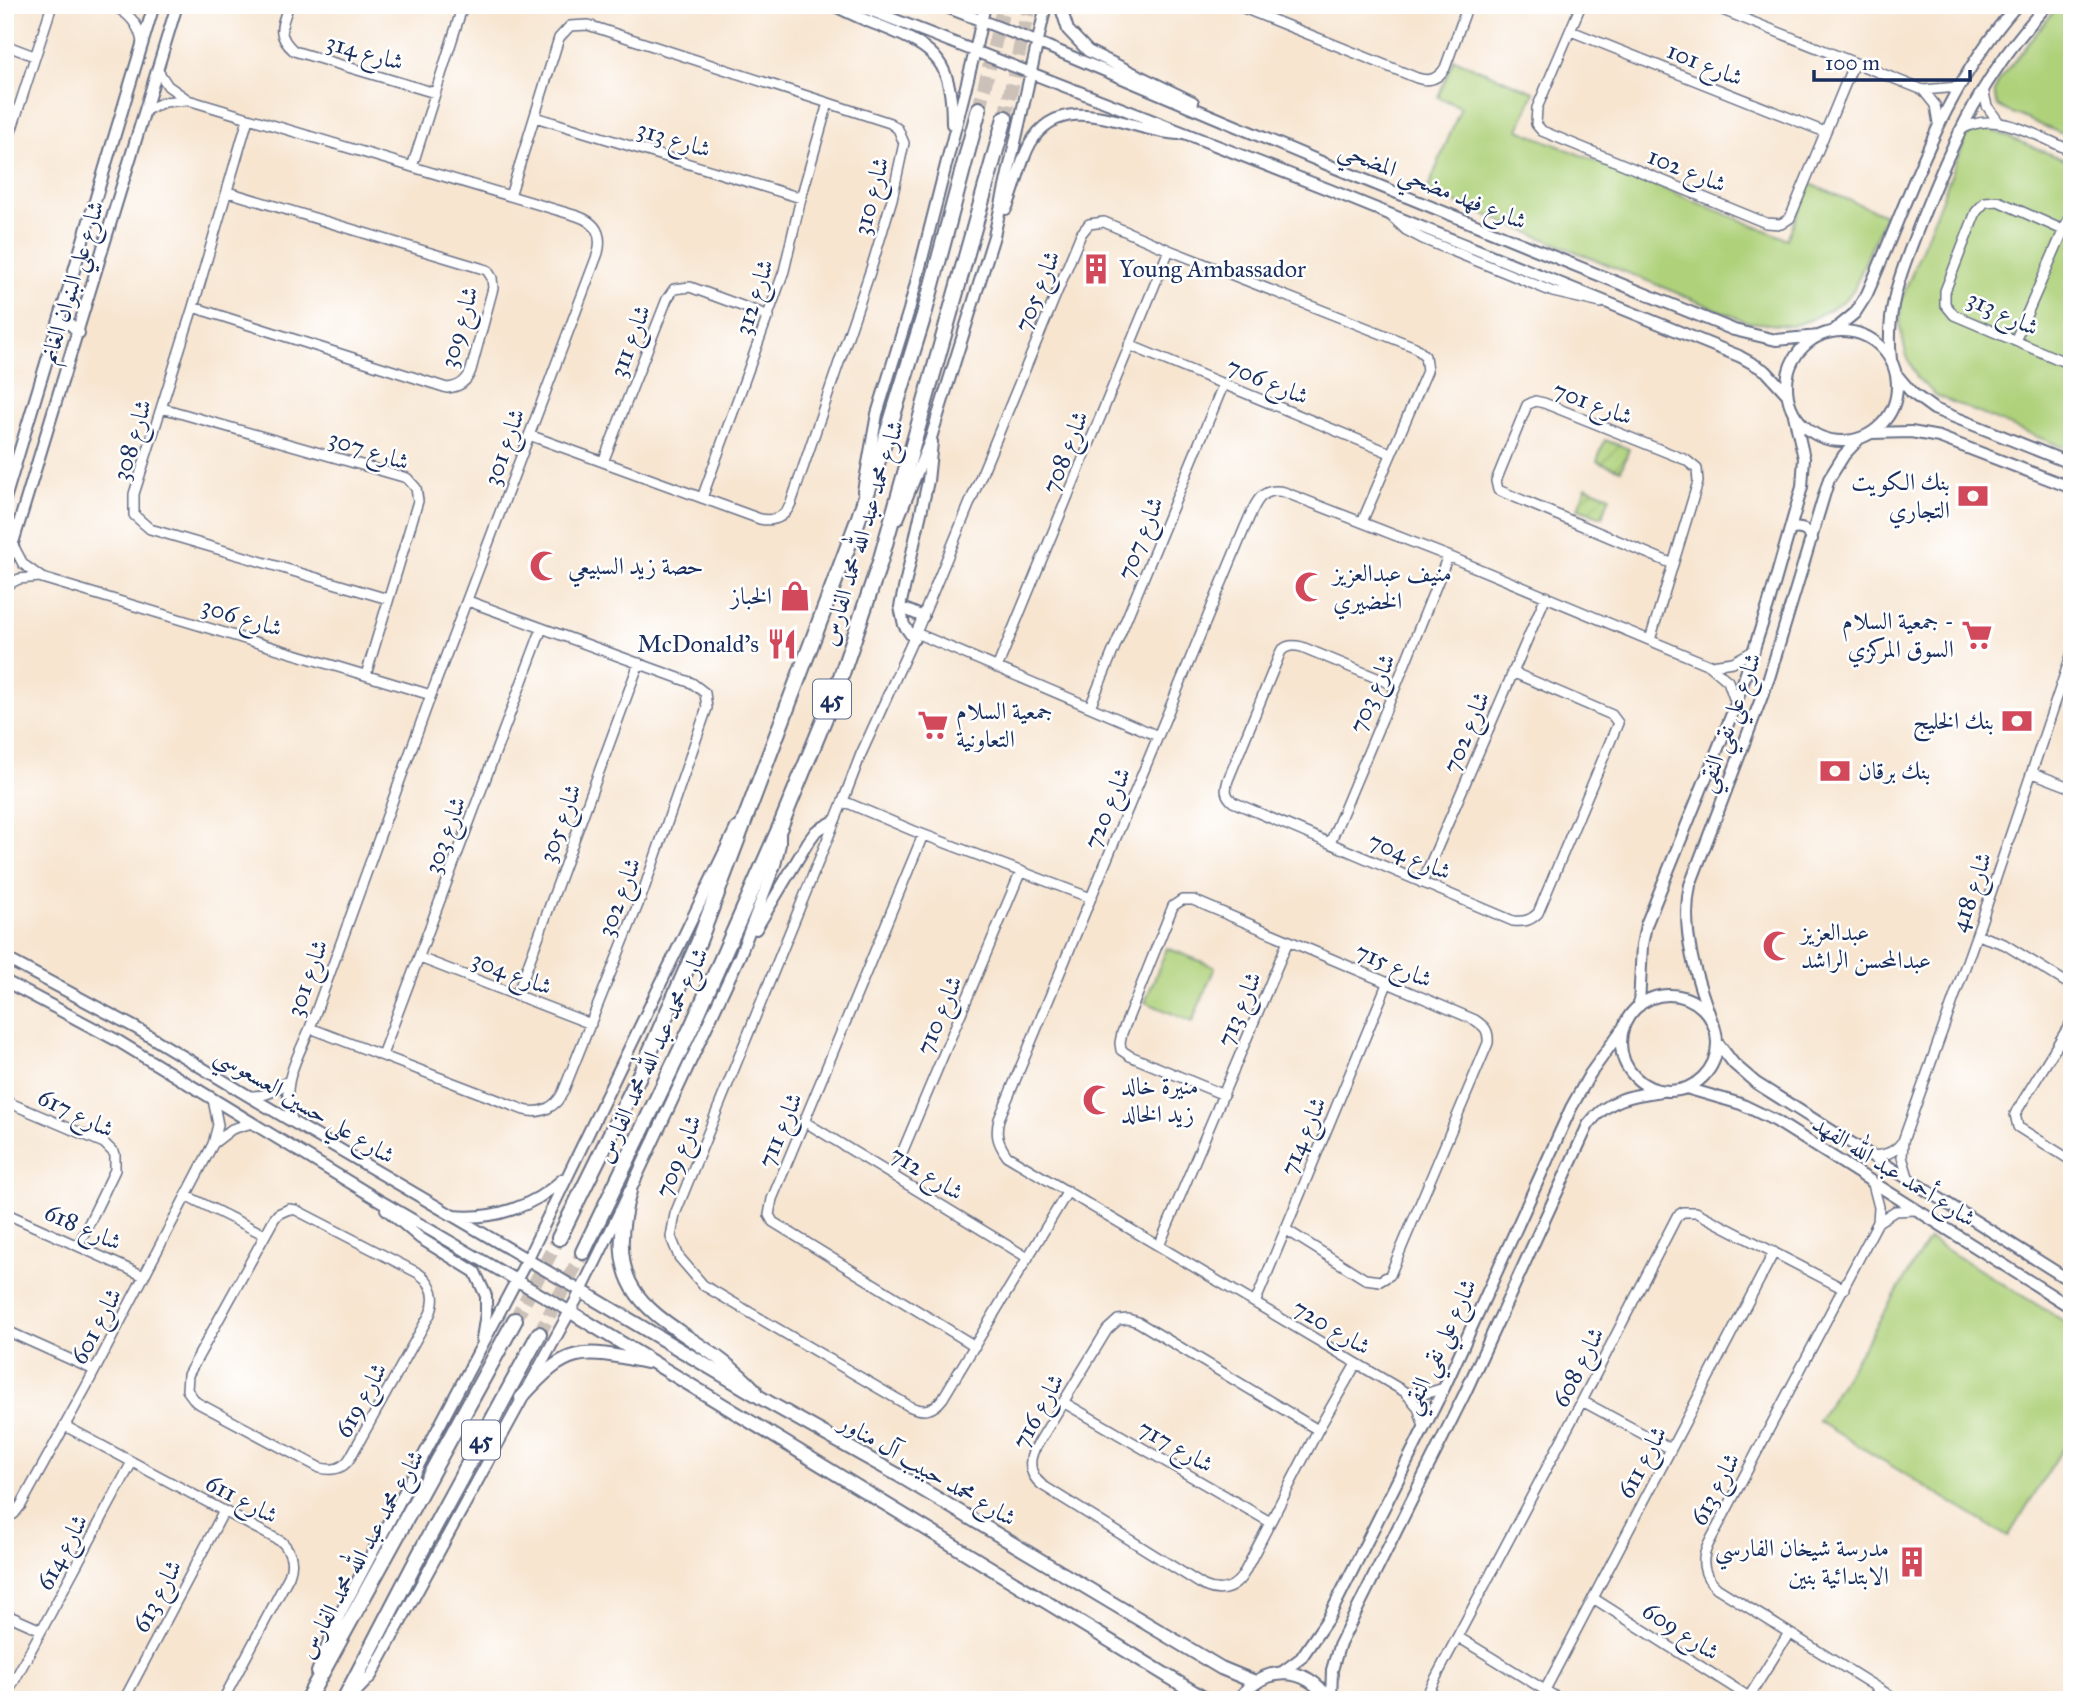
<svg xmlns="http://www.w3.org/2000/svg" width="2077" height="1705" viewBox="0 0 2077 1705" font-family="'IM FELL Great Primer',Amiri,serif">
  <style>
    .grass { fill: #afd17a; stroke: #65806c; stroke-width: 2 }
    .garden { fill: url(#garden-furrows); stroke: #65806c; stroke-width: 2 }
    .lines { fill: none; stroke-linecap: round; stroke-linejoin: round }
    .primary-tunnel { stroke: #cbc1b9; stroke-width: 14; stroke-dasharray: 14 7; stroke-linecap: butt }
    .minor-casing { stroke: #686f86; stroke-width: 12 }
    .tertiary-casing { stroke: #686f86; stroke-width: 14 }
    .secondary-casing { stroke: #686f86; stroke-width: 16 }
    .primary-casing { stroke: #686f86; stroke-width: 18 }
    .minor { stroke: #fff; stroke-width: 9 }
    .tertiary { stroke: #fff; stroke-width: 10 }
    .secondary { stroke: #fff; stroke-width: 12 }
    .primary { stroke: #fff; stroke-width: 14 }
    .labels { text-anchor: middle; stroke-width: 5; stroke-linejoin: round; paint-order: stroke }
    .shield { fill: #fff; stroke: #5f6d8e; stroke-width: 2 }
    .shield-label { font-size: 23px; font-weight: bold; fill: #1b2f5e }
    .street-label { font-size: 24px; fill: #1b2f5e; stroke: #fff }
    .poi-label { font-size: 24px; fill: #1b2f5e; stroke: #fff; text-anchor: start }
  </style>
  <defs>
    <pattern id="garden-furrows" width="10" height="10" patternUnits="userSpaceOnUse" patternTransform="scale(1.75)"><rect width="10" height="10" fill="#afd17a"/><path d="M-1 1l2-2M0 10L10 0M9 11l2-2" fill="none" stroke="#96b46c"/></pattern>
  </defs>
  <rect width="100%" height="100%" fill="#fff"/>
  <filter id="ink" filterUnits="userSpaceOnUse"><feTurbulence type="fractalNoise" baseFrequency=".0143" numOctaves="2"/><feDisplacementMap in="SourceGraphic" scale="14" xChannelSelector="R" yChannelSelector="G"/><feConvolveMatrix kernelMatrix="1 2 1 2 8 2 1 2 1" color-interpolation-filters="sRGB"/></filter>
  <filter id="wash" filterUnits="userSpaceOnUse"><feTurbulence type="fractalNoise" baseFrequency=".00686" numOctaves="4" result="noise"/><feDisplacementMap in="SourceGraphic" scale="28" xChannelSelector="R" yChannelSelector="G"/><feGaussianBlur stdDeviation="1.57" result="paint"/><feColorMatrix in="noise" values="0 0 0 0 0 0 0 0 0 0 0 0 0 0 0 0 0 1.4 0 .05"/><feComposite in="paint" operator="in"/></filter>
  <g filter="url(#wash)">
    <rect width="100%" height="100%" fill="#f7e5d0"/>
    <!-- grass -->
    <path class="grass" d="M2059,5h13v133l-74,-31c-6,-13 -3,-20 4,-31z
      M1454,59l80,33 -15,38 268,109 23,-55 75,31 -31,74 -11,13 -33,18 -19,6 -43,-4 -321,-131 34,-84 -23,-10z
      M1984,127l88,36v288l-135,-55 -20,-18 -11,-24 -6,-28 1,-25 65,-163 4,-6z
      M1167,948l48,19 -23,55 -47,-20z
      M1929,1239l143,87v107l-64,104 -190,-116z"/>
    <!-- garden -->
    <path class="garden" d="M1605,440l24,9 -8,21 -24,-9z
      M1586,487l24,9 -8,21 -24,-9z"/>
  </g>
  <g filter="url(#ink)">
    <g class="lines">
      <!-- primary-tunnel -->
      <path class="primary-tunnel" d="M979,109l25,-104
        M1005,118l24,-113
        M515,1320l44,-82
        M539,1334l44,-82"/>
      <!-- minor casing -->
      <g class="minor-casing">
        <path id="minor" d="M111,5c17,7 28,19 31,37
          M289,5c-8,21 -13,30 5,46l141,42
          M1236,5l181,73c12,4 21,1 28,-10l23,-63
          M1581,5l-44,103 -1,16 6,7 224,92 15,1 9,-6 64,-155
          M1710,5l213,85 35,-3
          M120,8l19,-3
          M1571,31l254,101
          M5,45l29,11
          M158,71l10,15 20,14 389,116c18,6 26,17 21,37l-167,442 -121,333c-14,33 -31,58 -17,94
          M1983,89l4,17 11,15
          M1923,90l12,15 3,18
          M146,110l18,-8 22,-2
          M535,117l266,81
          M248,119l-55,188 -59,187v21l16,14 238,70
          M1959,131c35,-24 79,6 113,20
          M5,150l47,-145
          M412,167l51,-162
          M510,196l49,-158 11,-12 18,-1 302,98 8,6 6,14 -12,56 -21,70 -80,234c-6,14 -16,19 -31,16l-231,-84
          M1391,216l15,14 17,9 130,53 48,11
          M2063,230l-65,-29 -13,1 -9,10 -31,79v13l9,11 118,50
          M193,307l254,81c12,-1 20,-6 24,-18l22,-82 -1,-10 -5,-8 -259,-78
          M2015,341l57,-130
          M1129,345l261,108
          M162,408l245,70 9,10 2,13 -52,174
          M603,462l64,-163 7,-10 16,-2 79,29
          M702,498l82,-227 17,-73 27,-95
          M13,545l10,19 19,14 389,117
          M5,586l14,-7 21,-2
          M1650,640l48,-158 -1,-13 -11,-9 -142,-57 -9,-2 -8,4 -31,76 2,9 175,74
          M1711,665l22,-3 22,-12
          M997,668l172,-418
          M1396,686l-94,-39c-9,-2 -15,-2 -21,4l-53,129c-3,10 -3,15 5,22l280,119c11,1 17,0 25,-8l80,-190 -6,-8 -100,-43
          M1090,707l134,-324
          M1158,736l-242,-103 165,-399 8,-10 15,-2 65,28 246,97 10,9 2,15 -65,151
          M2033,773l39,15
          M843,801l18,-47 55,-121
          M923,835l-151,364 -3,16 4,7 202,124
          M1330,843l66,-157 52,-130
          M1422,883l124,-287
          M1977,935l27,9 68,42
          M420,958l171,66
          M517,995l122,-332
          M2072,1021l-57,93 3,13 54,34
          M310,1028l214,82c17,5 32,-3 39,-18l80,-200 64,-184 -2,-15 -13,-10 -224,-82
          M382,1055l160,-427
          M1224,1095l-94,-39 -9,-6 -1,-7 2,-10 51,-127 9,-6h11l282,120c10,7 14,10 13,23l-98,232 -10,6 -15,-2 -80,-50
          M249,1096c15,1 27,-4 39,-15
          M5,1101l99,42 11,11v16l-37,76
          M805,1122l223,136
          M214,1143l18,-14 20,-6
          M1871,1155c14,2 24,-3 32,-14
          M893,1174l128,-303
          M1909,1180l-7,-23 1,-16 77,-216 92,-272
          M1873,1184l6,23 -1,15 -169,321c-9,17 -6,33 8,45l180,112
          M1068,1191l-125,207c-10,13 -19,15 -34,8l-206,-121 -24,-28 -8,-20 4,-23 168,-413 71,30 177,67
          M187,1196l78,39
          M289,1209l7,1 122,63c15,10 19,25 12,41l-80,144c-7,11 -17,13 -30,10l-124,-66 -9,-12 1,-15 86,-156 4,-5z
          M5,1213l139,63
          M1878,1222l17,-11 20,-1
          M1159,1246l129,-305
          M1255,1303l132,-319
          M1128,1319l10,3 180,108 -75,145c-10,15 -23,18 -39,11l-162,-101c-11,-9 -14,-20 -9,-33l74,-122 11,-10z
          M5,1330l89,40
          M1407,1393l17,1 20,-6
          M1582,1401l89,48
          M1063,1402l207,120
          M65,1426l217,116c10,10 12,21 7,34l-66,124
          M1424,1427l-6,-20 -13,-15 -398,-236c-9,-13 -12,-21 -8,-37l246,-592c9,-19 13,-41 39,-35l164,64 261,109 19,16 8,23
          M1318,1430l38,-66
          M5,1518l9,-4 7,-9 65,-118 127,-243 5,-19 -5,-26
          M1593,1598l156,99
          M5,1614l36,16
          M1458,1637l103,63
          M1545,1690l229,-438
          M5,1698l127,-236
          M124,1700l100,-189
          M1424,1700l158,-299 95,-185 6,-4h13l148,77
          M1747,1700l42,-67
          M1872,1700l7,-11"/>
      </g>
      <!-- tertiary casing -->
      <g class="tertiary-casing">
        <path id="tertiary" d="M833,5c16,8 33,16 50,22 55,22 69,36 69,97
          M857,5l473,185 409,166 27,15 21,23
          M941,5l98,38 299,126 396,161 42,10 43,-4
          M1060,5l8,25 20,21 105,51
          M1006,209c10,-21 13,-45 24,-65 33,-59 102,-11 149,-10
          M56,328l7,-4h7l9,9
          M1787 386a55 55 0 1 1 110 0a55 55 0 1 1-110 0Z
          M1832,332l23,-19 12,-19c46,-104 73,-201 150,-289
          M1891,360c-6,-53 11,-90 30,-139 33,-84 64,-149 126,-216
          M1896,374l16,19 22,16 138,55
          M1871,433l40,-1 28,5 133,51
          M863,491l14,-77 32,-104 66,-259 10,-46
          M5,499l149,-494
          M898,519l32,-78 64,-205 52,-231
          M1790,530c10,-4 18,0 22,9
          M5,569l172,-564
          M900,607l23,10
          M914,639l-10,-14 -4,-18 28,-126 4,-39
          M756,929l52,-87 8,-11 18,-10
          M5,958l131,70 111,67 334,196
          M5,981l113,60 259,158 192,112
          M1621 1043a48 48 0 1 1 96 0a48 48 0 1 1-96 0Z
          M1639,1006l3,-61 4,-20 90,-221 32,-98 34,-119 2,-29 -10,-43
          M1714,1027c-17,-46 -34,-94 -24,-142l79,-207 60,-199 15,-24 15,-16
          M1717,1042l17,22 22,19 316,199
          M1686,1088l55,16 35,17 296,187
          M386,1209l34,29 55,34 11,24v17l-4,26
          M453,1216c41,4 80,-9 110,-37
          M317,1672l23,-58 187,-354 209,-432
          M1281,1673l20,-15 28,-41 115,-229 127,-280 19,-34 33,-46
          M348,1700l23,-24 210,-385 49,-100 110,-236 35,-90 5,-21v-14
          M1331,1700l1,-30 7,-24 126,-253 123,-268c19,-26 44,-30 74,-34"/>
      </g>
      <!-- secondary casing -->
      <g class="secondary-casing">
        <path id="secondary" d="M630,1191c-37,130 56,125 125,199
          M581,1291l187,111 130,73 323,193 34,14
          M569,1311l638,389
          M521,1398c46,-52 59,-50 125,-36
          M1240,1700c20,-35 68,-36 88,0"/>
      </g>
      <!-- primary casing -->
      <g class="primary-casing">
        <path id="primary" d="M559,1238l83,-168 57,-129 159,-421 32,-95 34,-110 55,-206
          M583,1252l110,-228 87,-197 56,-136 44,-129 125,-444
          M307,1700l208,-380
          M344,1700l80,-154 115,-212"/>
      </g>
      <!-- minor -->
      <use href="#minor" class="minor"/>
      <!-- tertiary -->
      <use href="#tertiary" class="tertiary"/>
      <!-- secondary -->
      <use href="#secondary" class="secondary"/>
      <!-- primary -->
      <use href="#primary" class="primary"/>
    </g>
  </g>
  <!-- icons -->
  <defs>
    <g id="building-bare" transform="scale(2.415)"><path d="M-4-6H4V6H1V3H-1V6H-4ZM-2.5-4.3h1.7v1.8h-1.7ZM.8-4.3h1.7v1.8H.8ZM-2.5-1h1.7V.8h-1.7ZM.8-1h1.7V.8H.8Z" fill="#d1495b" stroke="#fff" stroke-width="2.5" paint-order="stroke"/></g>
    <g id="bank-bare" transform="scale(2.415)"><path d="M-6-4H6V4H-6ZM0-2.3a2.3 2.3 0 1 0 0 4.6a2.3 2.3 0 1 0 0-4.6Z" fill="#d1495b" stroke="#fff" stroke-width="2.5" paint-order="stroke"/></g>
    <g id="mosque-bare" transform="scale(2.415)"><path d="M3.5-4.9A6 6 0 1 0 3.5 4.9A5 5 0 1 1 3.5-4.9Z" fill="#d1495b" stroke="#fff" stroke-width="2.5" paint-order="stroke"/></g>
    <g id="shop-bare" transform="scale(2.415)"><path d="M-5-2.5h2.3a2.7 3.5 0 0 1 5.4 0H5L5.5 6h-11ZM-1.5-2.5h3a1.5 2.3 0 0 0-3 0Z" fill="#d1495b" stroke="#fff" stroke-width="2.5" paint-order="stroke"/></g>
    <g id="supermarket-bare" transform="scale(2.415)"><path d="M-6-5.5h2.5l.6 2H6L4.5 2H-2.5L-4.4-4H-6ZM-1.5 3.2a1.3 1.3 0 1 0 .1 0ZM3 3.2a1.3 1.3 0 1 0 .1 0Z" fill="#d1495b" stroke="#fff" stroke-width="2.5" paint-order="stroke"/></g>
    <g id="restaurant-bare" transform="scale(2.415)"><path d="M-5-6h1v4h1v-4h1v4h1v-4h1v5L-1.5 .5V6h-2V.5L-5-1ZM5-6V6H3V1.5H1.5Q1.5-4 5-6Z" fill="#d1495b" stroke="#fff" stroke-width="2.5" paint-order="stroke"/></g>
  </defs>
  <g fill-rule="evenodd">
    <use href="#building-bare" x="1096" y="269"/>
    <use href="#bank-bare" x="1973" y="496"/>
    <use href="#mosque-bare" x="545" y="566"/>
    <use href="#mosque-bare" x="1310" y="587"/>
    <use href="#shop-bare" x="795" y="596"/>
    <use href="#supermarket-bare" x="1977" y="635"/>
    <use href="#restaurant-bare" x="782" y="644"/>
    <use href="#bank-bare" x="2017" y="721"/>
    <use href="#supermarket-bare" x="933" y="725"/>
    <use href="#bank-bare" x="1835" y="771"/>
    <use href="#mosque-bare" x="1778" y="946"/>
    <use href="#mosque-bare" x="1098" y="1100"/>
    <use href="#building-bare" x="1912" y="1562"/>
  </g>
  <g class="labels">
    <!-- shield labels -->
    <g class="shield">
      <rect x="813" y="679.5" width="38" height="39" rx="5"/>
      <rect x="462" y="1420.5" width="38" height="39" rx="5"/>
    </g>
    <g class="shield-label">
      <text x="832" y="707">45</text>
      <text x="481" y="1448">45</text>
    </g>
    <!-- street labels -->
    <g class="street-label">
      <text transform="translate(365 52) rotate(16)" y="8">شارع 314</text>
      <text transform="translate(1705 64) rotate(22)" y="8">شارع 101</text>
      <text transform="translate(674 139) rotate(17)" y="8">شارع 313</text>
      <text transform="translate(1687 170) rotate(22)" y="8">شارع 102</text>
      <text transform="translate(1433 185) rotate(22)" y="8">شارع فهد مضحي المضحي</text>
      <text transform="translate(871 196) rotate(-75)" y="8">شارع 310</text>
      <text transform="translate(72 282) rotate(-73)" y="8">شارع علي البنوان الغانم</text>
      <text transform="translate(1037 291) rotate(-68)" y="8">شارع 705</text>
      <text transform="translate(754 297) rotate(-72)" y="8">شارع 312</text>
      <text transform="translate(2003 313) rotate(25)" y="8">شارع 313</text>
      <text transform="translate(459 327) rotate(-74)" y="8">شارع 309</text>
      <text transform="translate(630 341) rotate(-69)" y="8">شارع 311</text>
      <text transform="translate(1268 381) rotate(23)" y="8">شارع 706</text>
      <text transform="translate(1593 403) rotate(21)" y="8">شارع 701</text>
      <text transform="translate(132 440) rotate(-73)" y="8">شارع 308</text>
      <text transform="translate(504 447) rotate(-70)" y="8">شارع 301</text>
      <text transform="translate(369 450) rotate(18)" y="8">شارع 307</text>
      <text transform="translate(1065 452) rotate(-68)" y="8">شارع 708</text>
      <text transform="translate(862 533) rotate(-73)" y="8">شارع محمد عبد الله محمد الفارس</text>
      <text transform="translate(1140 538) rotate(-68)" y="8">شارع 707</text>
      <text transform="translate(242 617) rotate(17)" y="8">شارع 306</text>
      <text transform="translate(1372 693) rotate(-67)" y="8">شارع 703</text>
      <text transform="translate(1729 722) rotate(-70)" y="8">شارع علي نقي النقي</text>
      <text transform="translate(1466 732) rotate(-67)" y="8">شارع 702</text>
      <text transform="translate(1107 808) rotate(-67)" y="8">شارع 720</text>
      <text transform="translate(560 823) rotate(-70)" y="8">شارع 305</text>
      <text transform="translate(445 835) rotate(-70)" y="8">شارع 303</text>
      <text transform="translate(1410 856) rotate(23)" y="8">شارع 704</text>
      <text transform="translate(1971 892) rotate(-71)" y="8">شارع 418</text>
      <text transform="translate(619 897) rotate(-69)" y="8">شارع 302</text>
      <text transform="translate(1394 965) rotate(23)" y="8">شارع 715</text>
      <text transform="translate(512 973) rotate(21)" y="8">شارع 304</text>
      <text transform="translate(307 978) rotate(-70)" y="8">شارع 301</text>
      <text transform="translate(1239 1009) rotate(-67)" y="8">شارع 713</text>
      <text transform="translate(939 1015) rotate(-67)" y="8">شارع 710</text>
      <text transform="translate(652 1055) rotate(-65)" y="8">شارع محمد عبد الله محمد الفارس</text>
      <text transform="translate(305 1105) rotate(31)" y="8">شارع علي حسين العسعوسي</text>
      <text transform="translate(76 1113) rotate(26)" y="8">شارع 617</text>
      <text transform="translate(780 1130) rotate(-67)" y="8">شارع 711</text>
      <text transform="translate(1303 1136) rotate(-67)" y="8">شارع 714</text>
      <text transform="translate(678 1156) rotate(-68)" y="8">شارع 709</text>
      <text transform="translate(1894 1171) rotate(32)" y="8">شارع أحمد عبد الله الفهد</text>
      <text transform="translate(927 1173) rotate(32)" y="8">شارع 712</text>
      <text transform="translate(83 1227) rotate(24)" y="8">شارع 618</text>
      <text transform="translate(96 1326) rotate(-62)" y="8">شارع 601</text>
      <text transform="translate(1332 1327) rotate(31)" y="8">شارع 720</text>
      <text transform="translate(1439 1346) rotate(-65)" y="8">شارع علي نقي النقي</text>
      <text transform="translate(1578 1367) rotate(-63)" y="8">شارع 608</text>
      <text transform="translate(361 1400) rotate(-61)" y="8">شارع 619</text>
      <text transform="translate(1038 1411) rotate(-61)" y="8">شارع 716</text>
      <text transform="translate(1176 1446) rotate(30)" y="8">شارع 717</text>
      <text transform="translate(1642 1462) rotate(-62)" y="8">شارع 611</text>
      <text transform="translate(928 1470) rotate(30)" y="8">شارع محمد حبيب آل مناور</text>
      <text transform="translate(1715 1489) rotate(-62)" y="8">شارع 613</text>
      <text transform="translate(242 1499) rotate(28)" y="8">شارع 611</text>
      <text transform="translate(62 1552) rotate(-62)" y="8">شارع 614</text>
      <text transform="translate(361 1554) rotate(-61)" y="8">شارع محمد عبد الله محمد الفارس</text>
      <text transform="translate(157 1596) rotate(-62)" y="8">شارع 613</text>
      <text transform="translate(1681 1631) rotate(33)" y="8">شارع 609</text>
    </g>
    <!-- poi labels -->
    <g class="poi-label">
      <text x="1119" y="277">Young Ambassador</text>
      <text x="1950" y="490" text-anchor="end">بنك الكويت<tspan x="1950" dy="28">التجاري</tspan></text>
      <text x="568" y="574">حصة زيد السبيعي</text>
      <text x="1333" y="581">منيف عبدالعزيز<tspan x="1333" dy="28">الخضيري</tspan></text>
      <text x="772" y="604" text-anchor="end">الخباز</text>
      <text x="1954" y="629" text-anchor="end">جمعية السلام -<tspan x="1954" dy="28">السوق المركزي</tspan></text>
      <text x="759" y="652" text-anchor="end">McDonald's</text>
      <text x="956" y="719">جمعية السلام<tspan x="956" dy="28">التعاونية</tspan></text>
      <text x="1994" y="729" text-anchor="end">بنك الخليج</text>
      <text x="1858" y="779">بنك برقان</text>
      <text x="1801" y="940">عبدالعزيز<tspan x="1801" dy="28">عبدالمحسن الراشد</tspan></text>
      <text x="1121" y="1094">منيرة خالد<tspan x="1121" dy="28">زيد الخالد</tspan></text>
      <text x="1889" y="1556" text-anchor="end">مدرسة شيخان الفارسي<tspan x="1889" dy="28">الابتدائية بنين</tspan></text>
    </g>
  </g>
  <!-- margin -->
  <rect width="2077" height="1705" fill="none" stroke="#fff" stroke-width="28"/>
  <!-- scale -->
  <path d="M1814 70v10h156v-10" fill="none" stroke="#1b2f5e" stroke-width="3.5"/>
  <text x="1825" y="70" font-size="21" fill="#1b2f5e" stroke="#ffffff" stroke-width="5" paint-order="stroke">100 m</text>
</svg>
